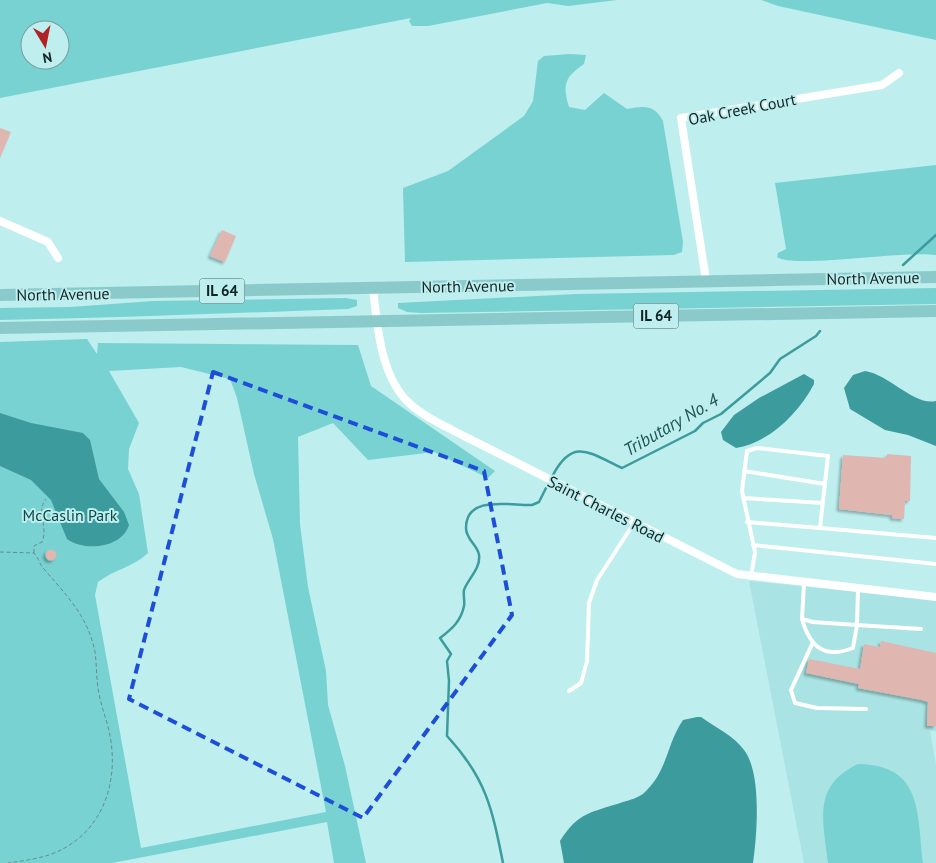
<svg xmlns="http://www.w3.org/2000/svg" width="936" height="863" viewBox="0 0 936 863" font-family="'PT Sans',sans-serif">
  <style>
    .built { fill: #a9e3e3 }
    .green { fill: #78d2d2; fill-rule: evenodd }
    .water { fill: #3c9b9c }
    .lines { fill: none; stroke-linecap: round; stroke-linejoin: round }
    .stream { stroke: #3c9b9c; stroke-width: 2.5 }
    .building { fill: #e0b6b1; filter: url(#shadow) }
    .path { stroke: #698b8b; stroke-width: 1; stroke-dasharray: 4 2.5; stroke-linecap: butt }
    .lane { stroke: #fff; stroke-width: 4 }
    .street { stroke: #fff; stroke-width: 8 }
    .primary { stroke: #8bcacb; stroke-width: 12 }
    .marked { fill: none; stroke: #1d4ed8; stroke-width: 4; stroke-dasharray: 10 6; stroke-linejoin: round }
    .labels { text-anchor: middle; stroke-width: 4; stroke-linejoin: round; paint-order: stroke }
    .shield { fill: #beeeee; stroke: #466161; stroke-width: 1 }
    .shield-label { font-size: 15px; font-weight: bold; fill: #122425 }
    .street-label { font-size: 16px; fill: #122425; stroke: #beeeee }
    .park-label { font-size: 16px; fill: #0e4748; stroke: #beeeee }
    .water-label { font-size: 18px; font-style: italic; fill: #205556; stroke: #beeeee }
  </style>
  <defs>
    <filter id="shadow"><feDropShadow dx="-2.5" dy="2.5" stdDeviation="1" flood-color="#0004"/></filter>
  </defs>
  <rect width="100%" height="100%" fill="#beeeee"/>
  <!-- built -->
  <path class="built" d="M749,581l187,19v131h-6l6,34v98h-132z"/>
  <!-- green -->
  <path class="green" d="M0,0h617l-49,6 -21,-3 -119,23h-16l-3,-5 2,-3 -411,80zM30,30h30v30h-30z
    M761,0h175v40l-158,-34z
    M570,54l16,1 -2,9c-19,13 -22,20 -15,43l16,3 19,-17 23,16c17,-3 27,-5 36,12l20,121 -1,10 -8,3 -269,7 -2,-74 45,-17 76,-55 9,-15 5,-40 6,-5z
    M936,165v90c-33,-5 -142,14 -159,2l1,-4 8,-4 -11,-66z
    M936,288v16l-515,9 -14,-1 -9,-4v-5l179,-9z
    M345,298l12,2v6l-9,3c-116,4 -232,9 -348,11v-12l70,-1 83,-6z
    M87,339l10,15 1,-11 260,2 13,41 124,85 -7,7 -54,-26 -66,8 -35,-37 -35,14 2,87 8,63 18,84 2,34 17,61 21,97h-32l-7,-41 -215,41h-112v-521zM181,367l49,12 7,19 17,76 19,65 53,273 -185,36 -46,-253 3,-13c17,-13 34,-14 50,-29l-9,-59 -11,-25 1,-20 10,-26 -30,-52z
    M858,764c65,1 59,49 65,99h-95c-5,-43 -16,-77 30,-99z"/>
  <!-- water -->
  <path class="water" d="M865,371c25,4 49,35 71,30v45l-28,-11 -23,-5 -35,-21 -6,-21 9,-13z
    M804,374l10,6v4c-16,30 -44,58 -78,64l-13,-8 -2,-8 13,-17 25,-17z
    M0,413l31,10 52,10 7,7 9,39 25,33 5,13c-7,23 -44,27 -62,14l-16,-39 -20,-20 -31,-14z
    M697,717h4c14,10 33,19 43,33 18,23 13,85 9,113h-189l-4,-22c19,-30 31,-28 63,-39 7,-2 15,-4 21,-9 24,-22 22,-48 39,-73z"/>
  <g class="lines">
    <!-- stream -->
    <path class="stream" d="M903,265l33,-30
      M553,475c20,-38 37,-22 69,-7l73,-37 8,-8 18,-9 49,-41 10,-14 36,-23 4,-5
      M503,863c-11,-55 -17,-85 -56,-127l2,-55 -2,-20 4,-7 -11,-16c12,-9 21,-17 24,-32 1,-5 -1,-11 0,-16 4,-11 17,-22 15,-35 -1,-10 -13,-15 -13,-27 0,-34 45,-22 66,-23l7,-3 7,-14"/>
  </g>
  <!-- building -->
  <path class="building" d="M0,128l11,4 -11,26z
    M222,230l14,6 -11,26 -15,-6z
    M887,454l24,2 -1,45h-5l-1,18 -12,-1v-3l-53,-6 4,-54 44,3z
    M45.5 555a5.5 5.5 0 1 1 11 0a5.5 5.5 0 1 1-11 0Z
    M881,641l55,12v73h-9l1,-24 -6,-2 -64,-12 1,-4 -53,-11 3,-14 51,10 4,-25 16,3z"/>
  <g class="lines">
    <!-- path -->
    <path class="path" d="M0,552l34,1c5,5 5,11 10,16 22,26 44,47 51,83 2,14 1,28 4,42 3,16 10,31 12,48 7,48 -13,96 -62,113 -13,4 -27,6 -41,8
      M34,553v-7l8,-4c7,-15 -7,-30 4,-43"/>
    <!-- lane -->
    <path class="lane" d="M744,471l81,13
      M743,498l80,5
      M747,522l73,6
      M753,545l183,19
      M751,577l4,-25 -13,-61 5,-40 10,-3 71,8 -8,72 116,10
      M804,583l-2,36 11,3 44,3 1,-36
      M802,619c8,28 22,40 51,29l4,-23 64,4
      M813,642l-22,48 4,13 22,5 49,1
      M569,691l12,-8 6,-22 2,-58 8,-23 37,-57"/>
    <!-- street -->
    <path class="street" d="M0,221l48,21 10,16
      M706,280l-25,-162 201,-33 17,-12
      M373,288c4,36 7,83 32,111 13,14 32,23 49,32l283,143 199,23"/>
    <!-- primary -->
    <path class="primary" d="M0,295l936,-18
      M0,328l936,-17"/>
  </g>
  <!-- marked area -->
  <path class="marked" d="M213,372l271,99 28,144 -149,203 -234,-119z"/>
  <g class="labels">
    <!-- shield labels -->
    <g class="shield">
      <rect x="199.5" y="278.5" width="45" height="25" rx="4"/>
      <rect x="633.5" y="303.5" width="45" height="25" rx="4"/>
    </g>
    <g class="shield-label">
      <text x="222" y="296">IL 64</text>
      <text x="656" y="321">IL 64</text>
    </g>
    <!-- street labels -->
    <g class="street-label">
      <text transform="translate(742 109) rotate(-11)" y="6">Oak Creek Court</text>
      <text transform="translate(873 278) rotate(-1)" y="6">North Avenue</text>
      <text transform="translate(468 286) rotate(-1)" y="6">North Avenue</text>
      <text transform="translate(63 294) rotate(-1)" y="6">North Avenue</text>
      <text transform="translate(606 509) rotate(27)" y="6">Saint Charles Road</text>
    </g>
    <!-- park labels -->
    <g class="park-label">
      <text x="70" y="521">McCaslin Park</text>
    </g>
    <!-- water labels -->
    <g class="water-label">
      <text transform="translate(671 425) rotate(-30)" y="6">Tributary No. 4</text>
    </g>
  </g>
  <!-- north arrow -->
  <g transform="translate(45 45) rotate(170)"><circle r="24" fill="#beeeee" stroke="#799d9e"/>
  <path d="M0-4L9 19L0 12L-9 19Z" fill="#b22123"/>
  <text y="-8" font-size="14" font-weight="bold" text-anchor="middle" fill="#122425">N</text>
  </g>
</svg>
